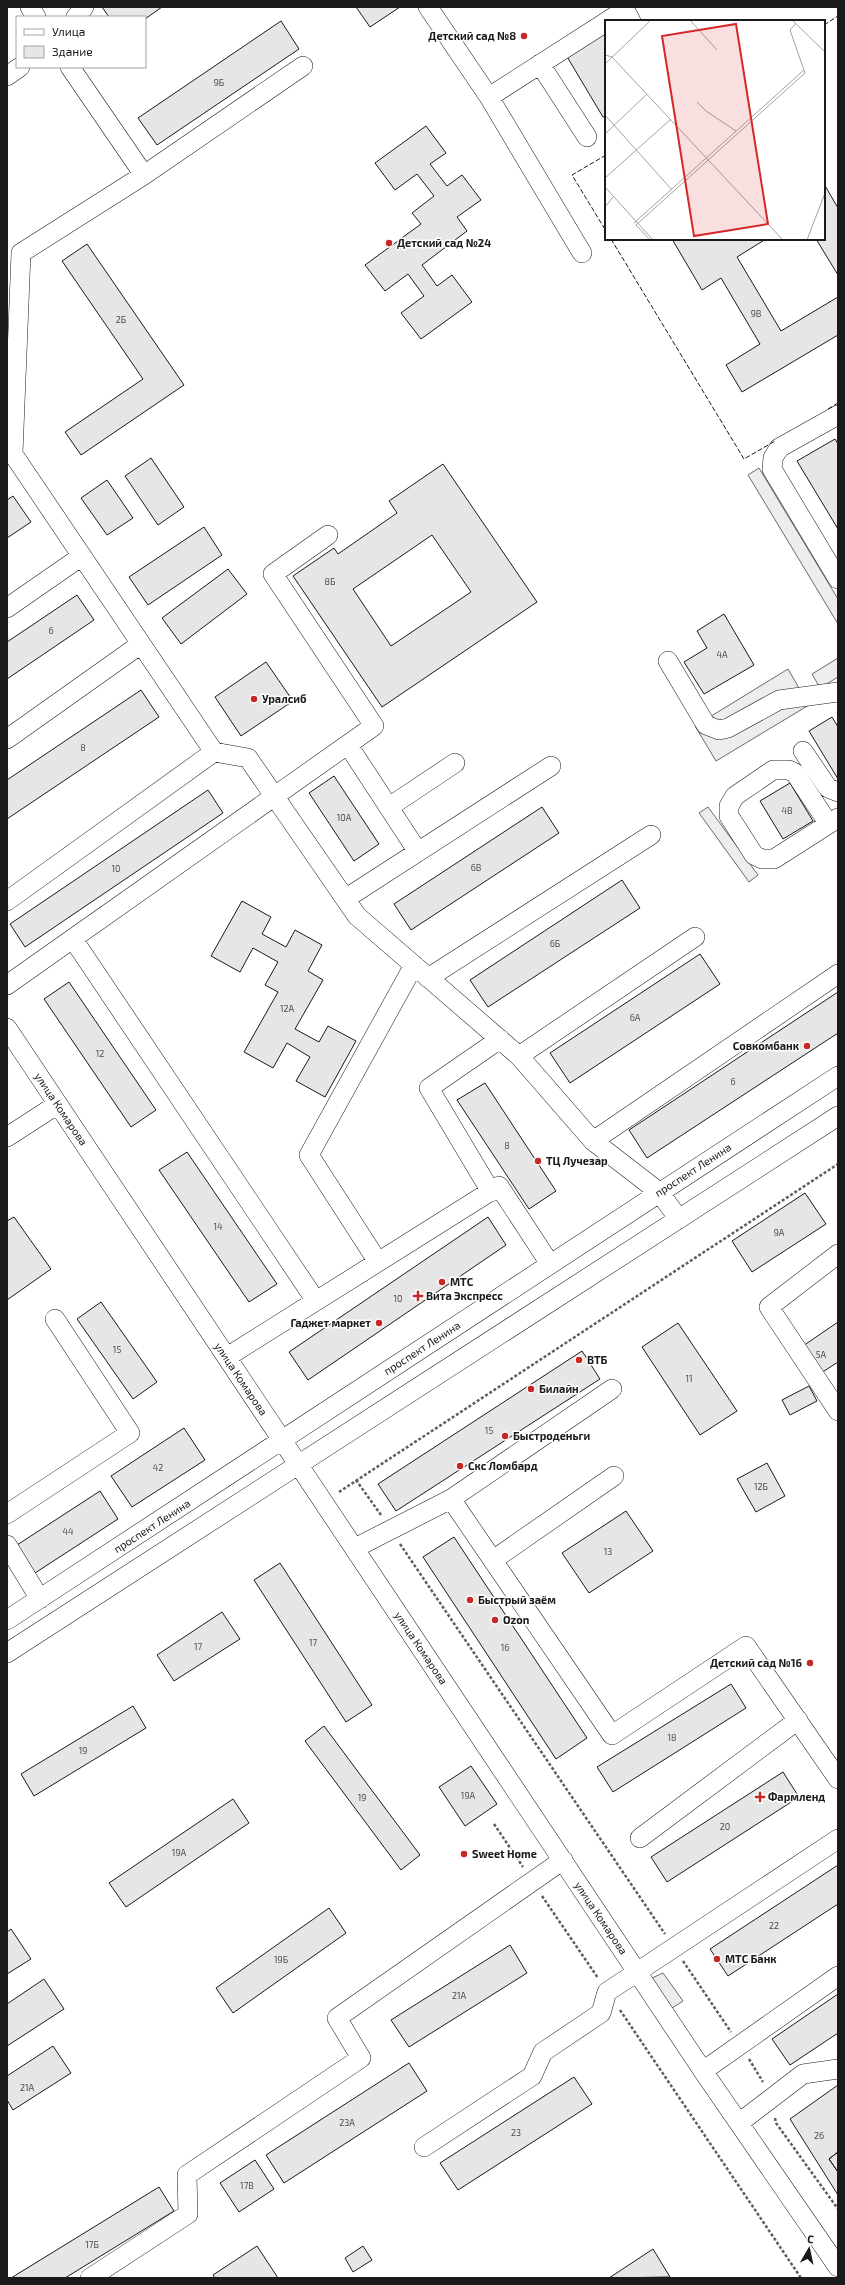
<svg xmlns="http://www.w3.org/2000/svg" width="845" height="2285" viewBox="0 0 845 2285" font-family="'Exo 2',sans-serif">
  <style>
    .parking { fill: #ededed; stroke: #6a6a6a }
    .building { fill: #e6e6e6; stroke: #1a1a1a; fill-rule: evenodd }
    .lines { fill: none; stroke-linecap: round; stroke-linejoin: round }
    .minor-casing { stroke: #1a1a1a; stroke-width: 20 }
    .path { stroke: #5f5f5f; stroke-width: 2.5; stroke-dasharray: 3 2; stroke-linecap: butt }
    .minor { stroke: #fff; stroke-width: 19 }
    .fence { stroke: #1a1a1a; stroke-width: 1; stroke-dasharray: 5 2; stroke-linecap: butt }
    .poi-dot { fill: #c62828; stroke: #fff; stroke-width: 1.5 }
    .labels { text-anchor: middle; stroke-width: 3; stroke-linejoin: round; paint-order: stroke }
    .number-label { font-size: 9px; fill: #4d4d4d }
    .poi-label { font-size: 11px; font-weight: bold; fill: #1a1a1a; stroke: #fff; text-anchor: start }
    .street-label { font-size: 11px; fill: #1a1a1a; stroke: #fff }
    .inset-road { fill: none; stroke: #a3a3a3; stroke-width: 1 }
    .view { fill: #d62828; fill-opacity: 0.15; stroke: #d62828; stroke-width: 2 }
    .inset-edge { fill: none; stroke: #1a1a1a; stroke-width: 2 }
  </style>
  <rect width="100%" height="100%" fill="#fff"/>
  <!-- parking -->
  <path class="parking" d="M759,468l79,131v25l-90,-149z
    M838,658v19l-18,11 -8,-14z
    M788,669l21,36 -93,56 -21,-35z
    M708,807l50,68 -9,7 -50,-69z
    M663,1973l20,28 -14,9 -19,-31z"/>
  <!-- building -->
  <path class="building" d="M102,7h60l-17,12v-2h-36z
    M356,7h44l-30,20z
    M281,21l18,28 -142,96 -19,-27z
    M606,31v85l-3,1 -37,-62z
    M426,126l20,27 -16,11 17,22 15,-11 19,25 -24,17 10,14 -45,34 15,21 15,-11 20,27 -51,37 -20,-26 23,-17 -16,-22 -23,17 -20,-26 56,-41 -9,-11 22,-17 -17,-22 -22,16 -20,-27z
    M824,184l14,24v67l-22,-36h8z
    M672,239h94l-29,18 44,74 57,-34v38l-96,57 -16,-27 34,-21 -39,-66 -19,12z
    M87,244l97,141 -103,70 -16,-23 78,-53 -81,-118z
    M835,439l3,5v85l-41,-68z
    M151,458l33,49 -26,18 -33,-49z
    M443,464l94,138 -155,105 -89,-131 41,-28 4,6 59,-41 -8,-12zM432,535l39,57 -80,54 -38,-57z
    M107,480l26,38 -26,17 -26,-37z
    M13,496l18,26 -24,16v-38z
    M204,527l18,28 -74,50 -19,-28z
    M228,569l19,25 -66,50 -19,-26z
    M77,595l17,25 -87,59v-37z
    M724,614l30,51 -50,29 -20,-32 23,-14 -10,-17z
    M266,662l27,39 -52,35 -26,-39z
    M141,690l18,27 -152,102v-39z
    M832,717l6,10v52l-29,-48z
    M334,776l45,68 -25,17 -45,-68z
    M790,783l23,38 -30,18 -23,-38z
    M208,790l15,23 -198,134 -15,-23z
    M542,807l17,26 -148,97 -17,-26z
    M622,880l18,28 -152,99 -18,-27z
    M242,901l29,16 -9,17 24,13 9,-17 27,15 -14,26 15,9 -28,49 24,13 9,-16 28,15 -31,56 -29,-16 14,-24 -23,-14 -14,25 -29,-16 34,-60 -13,-7 13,-23 -25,-14 -13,24 -29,-16z
    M700,954l20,30 -150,99 -20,-30z
    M69,982l87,128 -25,17 -87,-128z
    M838,992v41l-191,125 -18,-28z
    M485,1083l71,108 -27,18 -72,-109z
    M187,1152l90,132 -28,18 -90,-132z
    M805,1193l21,31 -74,48 -20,-31z
    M14,1217l37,52 -44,31v-79z
    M488,1217l18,28 -198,135 -19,-28z
    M101,1302l56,80 -24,17 -56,-80z
    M838,1322v40l-20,13 -18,-27z
    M678,1323l59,88 -37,24 -58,-88z
    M582,1351l18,28 -204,132 -18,-27z
    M809,1386l8,15 -27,14 -8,-15z
    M184,1428l21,32 -73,47 -21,-31z
    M767,1463l18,33 -29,16 -19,-33z
    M100,1491l18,28 -83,54 -18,-28z
    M626,1511l27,40 -64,42 -27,-40z
    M454,1537l133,201 -31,21 -133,-202z
    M280,1563l92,142 -26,17 -92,-142z
    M222,1612l18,27 -66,42 -17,-26z
    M731,1684l15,24 -133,84 -16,-25z
    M133,1706l13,22 -112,68 -13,-22z
    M324,1726l96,129 -19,15 -96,-129z
    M471,1766l26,38 -32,22 -26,-39z
    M783,1772l16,25 -132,85 -16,-25z
    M233,1799l16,24 -123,84 -17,-24z
    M838,1865v39l-110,72 -18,-27z
    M329,1908l17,25 -113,80 -17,-25z
    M11,1929l20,30 -24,15v-42z
    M510,1945l17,28 -118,74 -18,-27z
    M44,1979l20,30 -57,37v-42z
    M838,1994v39l-48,32 -18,-26z
    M53,2046l18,27 -58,37 -6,-10v-24z
    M409,2063l18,28 -143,92 -18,-28z
    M574,2077l18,27 -134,86 -18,-27z
    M838,2085v67l-9,7 9,13v23l-48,-76z
    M838,2152v20l-9,-13z
    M255,2160l19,29 -35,23 -19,-29z
    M159,2187l15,24 -109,67h-54z
    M257,2246l21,32h-63l-2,-3z
    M363,2246l9,14 -19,12 -8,-14z
    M653,2249l17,28 -61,1z"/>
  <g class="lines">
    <!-- minor casing -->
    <g class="minor-casing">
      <path id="minor" d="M30,7l6,10
        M428,7l61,90 93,156
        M76,17l8,-10
        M607,21l18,-11 6,11
        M540,64l47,73
        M70,67l74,108 159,-109
        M7,76l13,-9
        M489,97l117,-75
        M144,175l-123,78 -8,201 201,298
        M838,415l-59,33 -6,10 -1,11 66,110
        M7,608l75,-52
        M668,661l38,64 13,5 9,-2 51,-28 59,-8
        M7,739l134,-95
        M348,745l70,107
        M803,751l25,37 10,4
        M389,807l66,-44
        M828,823l-33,-50 -6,-3h-16l-38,26 -6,10v10l25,39 8,4h12l64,-41
        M345,899l206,-133
        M7,901l207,-149 34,6 109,158 162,140 74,85 66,51 20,27
        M73,939l243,362
        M428,978l223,-143
        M7,985l367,-259 -101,-152 55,-39
        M7,1028l696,1043 135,196
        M519,1056l176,-119
        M7,1137l51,-33
        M593,1141l245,-167
        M491,1192l-62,-104 71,-49
        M838,1254l-69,53 69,104
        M378,1262l-69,-107 105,-190
        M227,1357l272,-171 51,78
        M451,1499l161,-110
        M7,1514l123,-81 -75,-114
        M7,1545l33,54
        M355,1548l96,-49 161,236 134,-89 92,133
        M493,1560l121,-84
        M7,1620l831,-544
        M7,1653l831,-537
        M640,1838l158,-118
        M703,2071l135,-95
        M739,2123l64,-49 35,-5
        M424,2147l108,-71 11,-24 58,-39 6,-21 231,-153
        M90,2278l98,-64 -1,-39 174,-117 -24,-40 226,-158"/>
    </g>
    <!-- path -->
    <path class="path" d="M356,1480l25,35
      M339,1492l499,-328
      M400,1544l265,390
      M494,1824l29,43
      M542,1896l56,82
      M683,1961l48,71
      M620,2010l181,268
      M749,2059l14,23
      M775,2118l1,5 62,86"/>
    <!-- minor -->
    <use href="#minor" class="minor"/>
    <!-- fence -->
    <path class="fence" d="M824,25l14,-9
      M606,155l-34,20 34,56
      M611,239l133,220 31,-18
      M828,409l10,-6"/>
  </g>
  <!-- markers -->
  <g class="poi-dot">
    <circle cx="524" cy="36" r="4"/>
    <circle cx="389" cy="243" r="4"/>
    <circle cx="254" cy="699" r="4"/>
    <circle cx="807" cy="1046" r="4"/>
    <circle cx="538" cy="1161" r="4"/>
    <circle cx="442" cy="1282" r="4"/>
    <path d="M416 1290h4v4h4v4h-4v4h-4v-4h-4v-4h4z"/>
    <circle cx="379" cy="1323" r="4"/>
    <circle cx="579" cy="1360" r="4"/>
    <circle cx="531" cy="1389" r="4"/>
    <circle cx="505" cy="1436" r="4"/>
    <circle cx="460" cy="1466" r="4"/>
    <circle cx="470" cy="1600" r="4"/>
    <circle cx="495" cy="1620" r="4"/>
    <circle cx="810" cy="1663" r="4"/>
    <path d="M758 1791h4v4h4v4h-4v4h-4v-4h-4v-4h4z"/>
    <circle cx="464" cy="1854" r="4"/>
    <circle cx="717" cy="1959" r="4"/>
  </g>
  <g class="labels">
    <!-- number labels -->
    <g class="number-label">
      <text x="219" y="86">9Б</text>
      <text x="756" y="317">9В</text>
      <text x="121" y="323">2Б</text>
      <text x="330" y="585">8Б</text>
      <text x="51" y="634">6</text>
      <text x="722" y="658">4А</text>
      <text x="83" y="751">8</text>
      <text x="787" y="814">4В</text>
      <text x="344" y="821">10А</text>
      <text x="476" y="871">6В</text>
      <text x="116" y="872">10</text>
      <text x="555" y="947">6Б</text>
      <text x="287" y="1012">12А</text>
      <text x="635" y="1021">6А</text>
      <text x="100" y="1057">12</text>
      <text x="733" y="1085">6</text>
      <text x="507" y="1149">8</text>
      <text x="218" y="1230">14</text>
      <text x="779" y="1236">9А</text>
      <text x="398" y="1302">10</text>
      <text x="117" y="1353">15</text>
      <text x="821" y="1358">5А</text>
      <text x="689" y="1382">11</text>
      <text x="489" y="1434">15</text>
      <text x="158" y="1471">42</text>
      <text x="761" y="1490">12Б</text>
      <text x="68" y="1535">44</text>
      <text x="608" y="1555">13</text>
      <text x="313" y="1646">17</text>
      <text x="198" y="1650">17</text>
      <text x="505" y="1651">16</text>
      <text x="672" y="1741">18</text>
      <text x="83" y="1754">19</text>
      <text x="468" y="1799">19А</text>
      <text x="362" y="1801">19</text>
      <text x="725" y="1830">20</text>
      <text x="179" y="1856">19А</text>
      <text x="774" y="1929">22</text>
      <text x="281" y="1963">19Б</text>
      <text x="459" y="1999">21А</text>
      <text x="27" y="2091">21А</text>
      <text x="347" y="2126">23А</text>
      <text x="516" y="2136">23</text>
      <text x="819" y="2139">26</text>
      <text x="247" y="2189">17В</text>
      <text x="92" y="2248">17Б</text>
    </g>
    <!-- poi labels -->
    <g class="poi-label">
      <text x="516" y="40" text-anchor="end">Детский сад №8</text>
      <text x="397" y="247">Детский сад №24</text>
      <text x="262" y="703">Уралсиб</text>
      <text x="799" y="1050" text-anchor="end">Совкомбанк</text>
      <text x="546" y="1165">ТЦ Лучезар</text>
      <text x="450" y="1286">МТС</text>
      <text x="426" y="1300">Вита Экспресс</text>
      <text x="371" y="1327" text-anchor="end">Гаджет маркет</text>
      <text x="587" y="1364">ВТБ</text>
      <text x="539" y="1393">Билайн</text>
      <text x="513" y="1440">Быстроденьги</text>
      <text x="468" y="1470">Скс Ломбард</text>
      <text x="478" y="1604">Быстрый заём</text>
      <text x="503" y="1624">Ozon</text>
      <text x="802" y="1667" text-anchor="end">Детский сад №16</text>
      <text x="768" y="1801">Фармленд</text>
      <text x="472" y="1858">Sweet Home</text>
      <text x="725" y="1963">МТС Банк</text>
    </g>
    <!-- street labels -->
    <g class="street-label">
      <text transform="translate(61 1109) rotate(56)" y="4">улица Комарова</text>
      <text transform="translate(693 1170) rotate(-33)" y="4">проспект Ленина</text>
      <text transform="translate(422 1348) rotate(-33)" y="4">проспект Ленина</text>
      <text transform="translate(241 1379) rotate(56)" y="4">улица Комарова</text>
      <text transform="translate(152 1526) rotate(-33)" y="4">проспект Ленина</text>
      <text transform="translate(421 1648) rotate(56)" y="4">улица Комарова</text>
      <text transform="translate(601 1918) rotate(56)" y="4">улица Комарова</text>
    </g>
  </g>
  <!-- overview -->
  <g transform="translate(605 20)">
    <rect width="220" height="220" fill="#fff"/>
    <path class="inset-road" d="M85,0l27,30M187,0l33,32M0,35l7,2 171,183M0,44l46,-44M92,82l9,9 30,20M0,95l67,75M0,114l42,-40M0,158l66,-59M0,167l48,53M0,187l8,-10M29,203l170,-153M31,205l169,-152 -15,-43 6,-7M31,205l14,15M202,220l18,-47"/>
    <path class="view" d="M131,4l32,200 -74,12 -32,-200z"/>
    <rect width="220" height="220" class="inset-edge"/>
  </g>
  <!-- border -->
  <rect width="845" height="2285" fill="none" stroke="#1a1a1a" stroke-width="16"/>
  <!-- legend -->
  <rect x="16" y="16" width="130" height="52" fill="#ffffff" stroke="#a3a3a3"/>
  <rect x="24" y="29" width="20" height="6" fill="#ffffff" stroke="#a3a3a3"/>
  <text x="52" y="36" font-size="12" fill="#1a1a1a">Улица</text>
  <rect x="24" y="46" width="20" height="12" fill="#e6e6e6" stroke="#a3a3a3"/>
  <text x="52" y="56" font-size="12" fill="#1a1a1a">Здание</text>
  <!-- north arrow -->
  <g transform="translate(809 2249) rotate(9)" stroke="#ffffff" stroke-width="3" paint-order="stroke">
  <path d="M0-3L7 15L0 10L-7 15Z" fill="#1a1a1a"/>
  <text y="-6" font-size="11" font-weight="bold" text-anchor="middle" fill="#1a1a1a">С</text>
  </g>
</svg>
